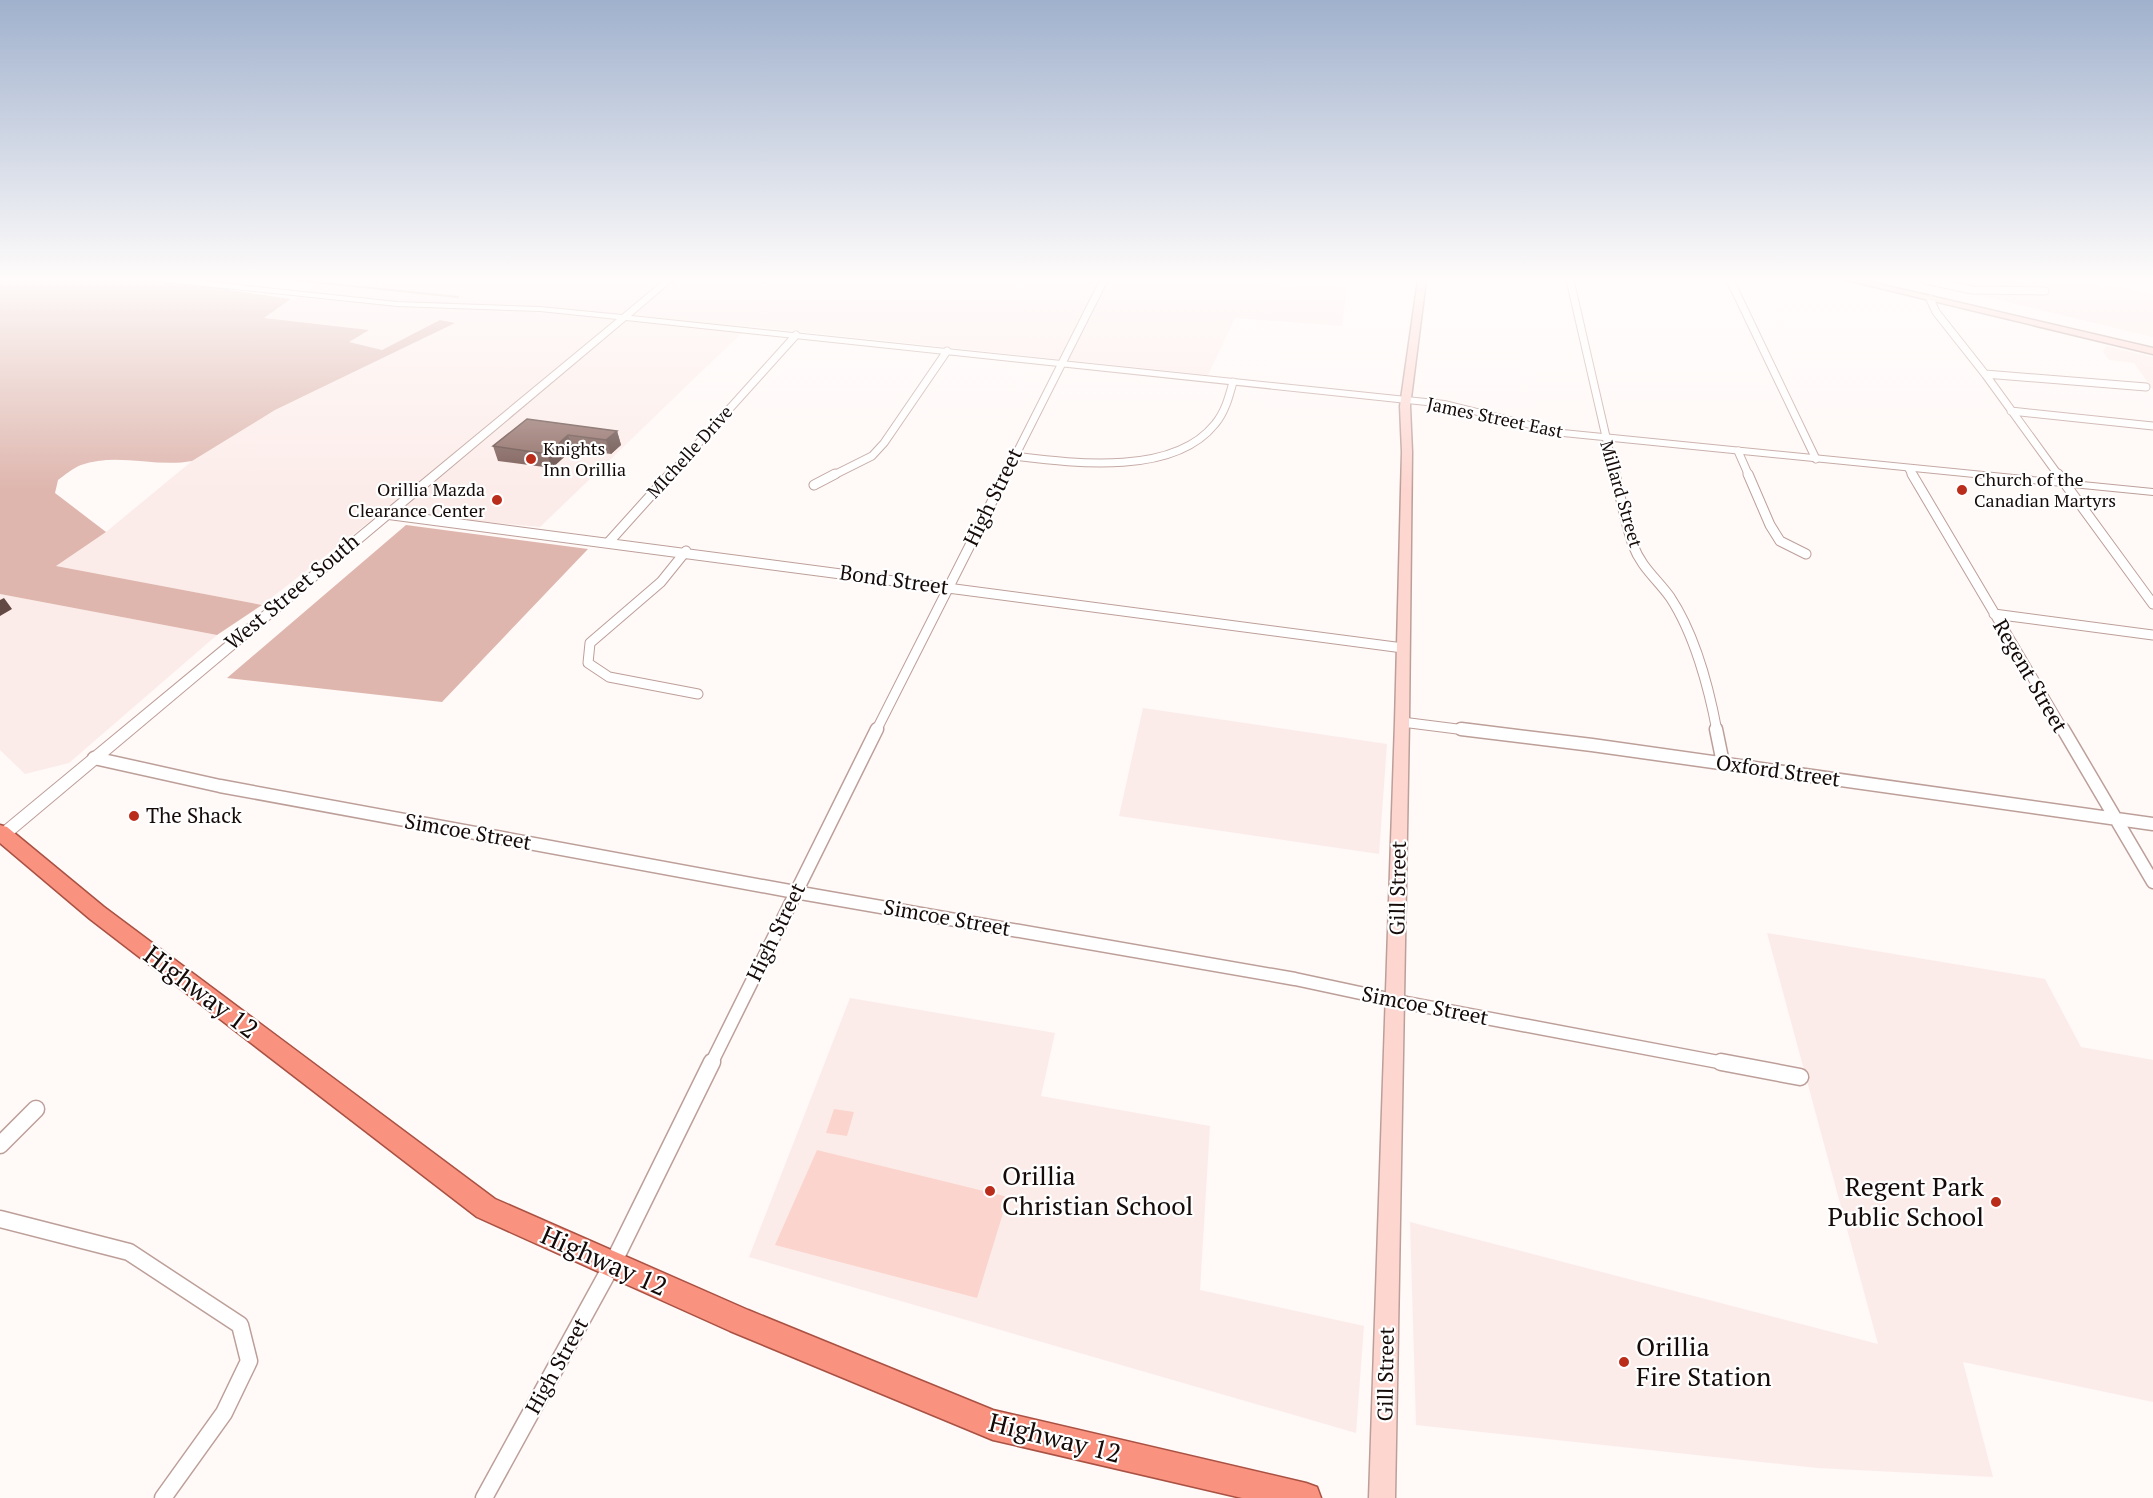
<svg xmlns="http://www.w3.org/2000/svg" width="2153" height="1498" viewBox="0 0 2153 1498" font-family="'PT Serif',serif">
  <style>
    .built { fill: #fcece9 }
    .green { fill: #fbd5cd }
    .forest { fill: #deb6ae }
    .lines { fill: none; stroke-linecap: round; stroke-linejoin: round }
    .stream { stroke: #d4aca4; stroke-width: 2 }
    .minor-far3-casing { stroke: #bd9f99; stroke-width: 9 }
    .minor-far2-casing { stroke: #bd9f99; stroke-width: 11 }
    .minor-far1-casing { stroke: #bd9f99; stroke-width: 15 }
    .minor-casing { stroke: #bd9f99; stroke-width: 19 }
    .tertiary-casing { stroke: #bd9f99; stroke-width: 2 }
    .secondary-casing { stroke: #bd9f99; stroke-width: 3 }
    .trunk-casing { stroke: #a95142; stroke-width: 3 }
    .minor-far3 { stroke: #fff; stroke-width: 7 }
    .minor-far2 { stroke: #fff; stroke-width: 9 }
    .minor-far1 { stroke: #fff; stroke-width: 12 }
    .minor { stroke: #fff; stroke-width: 16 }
    .tertiary { fill: #fff; fill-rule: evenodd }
    .secondary { fill: #fdd6d0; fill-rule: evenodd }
    .trunk { fill: #fa9280; fill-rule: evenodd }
    .wall { fill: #795953 }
    .shaded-wall { fill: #634944 }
    .building { fill: #8d6861; stroke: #634944; stroke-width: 1.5 }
    .poi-dot { fill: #ba2d1b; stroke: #fff; stroke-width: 2 }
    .labels { text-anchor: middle; stroke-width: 4.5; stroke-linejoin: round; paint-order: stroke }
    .far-street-label { font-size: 18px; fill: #150b09; stroke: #fff }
    .far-poi-label { font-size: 18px; fill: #150b09; stroke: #fff; text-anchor: start }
    .street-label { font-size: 21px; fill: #150b09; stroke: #fff }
    .poi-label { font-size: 21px; fill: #150b09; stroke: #fff; text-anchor: start }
    .near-street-label { font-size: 26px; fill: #150b09; stroke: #fff }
    .near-poi-label { font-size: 26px; fill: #150b09; stroke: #fff; text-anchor: start }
  </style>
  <rect width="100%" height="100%" fill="#fff9f7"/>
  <!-- built -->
  <path class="built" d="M271,280h1007l69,7 -5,39 -107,-8 -27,57 -459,-49 -209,201 -158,-15 -120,93 -207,-39 51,-34 86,-71 83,-51 179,-87 -14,-2 -58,29 -34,-8 20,-12 -105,-12 52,-33z
    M1915,280h178l60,15v42z
    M2106,346l47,11v33l-19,-27 -25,-3 -6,-9z
    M0,594l217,41 -148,128 -44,11 -25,-24z
    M1143,708l244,36 -8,110 -260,-38z
    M1767,933l278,46 36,68 72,13v342l-190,-40 30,115 -176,-9 -401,-43 -6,-203 468,122z
    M850,998l205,35 -14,63 169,30 -10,164 164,36 -8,107 -607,-176z"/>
  <!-- green -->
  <path class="green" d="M834,1109l20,3 -7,24 -21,-3z
    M817,1150l191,47 -31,101 -202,-53z"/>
  <!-- forest -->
  <path class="forest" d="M0,280h226l3,10 62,9 -27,19 105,12 -20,12 33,8 58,-30 15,3 -180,87 -83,51c-36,7 -75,-9 -111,4 -8,3 -16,10 -23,15l-3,13 51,39 -50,34 206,39 -45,30 -217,-41z
    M406,525l182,24 -146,153 -215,-24z"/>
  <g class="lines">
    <!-- stream -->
    <path class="stream" d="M294,280l164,17"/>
    <!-- minor-far3 casing -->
    <g class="minor-far3-casing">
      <path id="minor-far3" d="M1570,280l45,196
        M1730,280l86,179
        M1925,280l47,10 73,1
        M1930,299l6,13 49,62 74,102
        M1985,374l161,13
        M2011,411l142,15
        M1738,451l11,25
        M1013,456c58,7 160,21 202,-32 10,-12 14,-27 18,-42
        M1909,469l4,7
        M669,476l127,-141
        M832,476l40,-20 12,-13 63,-92
        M1005,476l99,-196"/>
    </g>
    <!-- minor-far2 casing -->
    <g class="minor-far2-casing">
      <path id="minor-far2" d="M1615,474c6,24 10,49 18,71 8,22 24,34 37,52 24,36 39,91 47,134
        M1748,474l22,51 10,16 26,13
        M1912,474l152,257
        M2058,474l95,130
        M814,485l21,-11
        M385,514c340,42 679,90 1018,134
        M608,543l62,-69
        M686,551l-25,31 -71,61 -2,20 21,14 89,17
        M1994,614l159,21
        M1402,722l71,9
        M876,731l130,-257"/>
    </g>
    <!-- minor-far1 casing -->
    <g class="minor-far1-casing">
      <path id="minor-far1" d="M1461,729l131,16 561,79
        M1716,729l7,34
        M2063,729l90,153
        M94,758l126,28 575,106 500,87 112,24 322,61
        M711,1064l166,-335"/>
    </g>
    <!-- minor casing -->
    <g class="minor-casing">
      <path id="minor" d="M1721,1062l79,15
        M0,1145l36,-36
        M0,1219l129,33 111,73 9,36 -25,52 -61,85
        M484,1498l128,-233 100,-203"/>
    </g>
    <!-- tertiary casing -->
    <g class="tertiary-casing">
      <path id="tertiary" d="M163,280h28l206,22 143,5 82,8 42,-35h9l-42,36 814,85 118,29 590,59v6l-590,-59 -118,-29 -819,-87 -618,519h-8v-10l617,-510 -77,-8 -143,-5 -230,-24z"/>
    </g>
    <!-- secondary casing -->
    <g class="secondary-casing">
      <path id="secondary" d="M1418,280h8l-16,126 2,46 -3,270 -14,776h-26l26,-776 7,-270 -2,-46z
        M1846,280h16l291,68v6z"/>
    </g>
    <!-- trunk casing -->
    <g class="trunk-casing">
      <path id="trunk" d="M0,825l7,2 97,80 391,292 253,111 245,100 313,73 11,4 4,11h-79l-249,-58 -263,-109 -253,-114 -387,-298 -90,-76z"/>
    </g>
    <!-- minor-far3 -->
    <use href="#minor-far3" class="minor-far3"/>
    <!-- minor-far2 -->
    <use href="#minor-far2" class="minor-far2"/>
    <!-- minor-far1 -->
    <use href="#minor-far1" class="minor-far1"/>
    <!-- minor -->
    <use href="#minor" class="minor"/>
    <!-- tertiary -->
    <use href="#tertiary" class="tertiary"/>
    <!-- secondary -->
    <use href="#secondary" class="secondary"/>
    <!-- trunk -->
    <use href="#trunk" class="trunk"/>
  </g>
  <!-- wall -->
  <path class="wall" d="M527,419l90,12 4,14 -10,9 -38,-5 -21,19 -54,-7 -5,-15z"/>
  <!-- shaded-wall -->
  <path class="shaded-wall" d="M617,431l4,14 -10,9 -5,-14z
    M568,435l5,14 -21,19 -5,-14z
    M4,598l8,11 -12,7v-16z"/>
  <!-- building -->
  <path class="building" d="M527,419l90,12 -11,9 -38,-5 -21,19 -54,-8z"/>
  <!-- sky -->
  <linearGradient id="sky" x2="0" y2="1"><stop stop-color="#a0b1cd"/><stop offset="0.57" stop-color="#fffcfb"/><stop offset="1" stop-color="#fffcfb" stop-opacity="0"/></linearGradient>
  <rect width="2153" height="490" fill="url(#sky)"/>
  <!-- markers -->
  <g class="poi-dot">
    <circle cx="531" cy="459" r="6"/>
    <circle cx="1962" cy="490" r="6"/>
    <circle cx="497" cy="500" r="6"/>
    <circle cx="134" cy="816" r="6"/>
    <circle cx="990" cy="1191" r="6"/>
    <circle cx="1996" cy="1202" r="6"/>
    <circle cx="1624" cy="1362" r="6"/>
  </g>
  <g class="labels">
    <!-- far-street labels -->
    <g class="far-street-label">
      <text transform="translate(1495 418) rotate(12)" y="6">James Street East</text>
      <text transform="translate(690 452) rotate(-48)" y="6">MIchelle Drive</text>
      <text transform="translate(1621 494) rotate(74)" y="6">Millard Street</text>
    </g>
    <!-- far-poi labels -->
    <g class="far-poi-label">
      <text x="543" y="455">Knights<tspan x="543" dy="21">Inn Orillia</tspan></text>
      <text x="1974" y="486">Church of the<tspan x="1974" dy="21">Canadian Martyrs</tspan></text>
      <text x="485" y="496" text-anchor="end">Orillia Mazda<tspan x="485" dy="21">Clearance Center</tspan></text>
    </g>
    <!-- street labels -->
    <g class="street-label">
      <text transform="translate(993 497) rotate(-64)" y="7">High Street</text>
      <text transform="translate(894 580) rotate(8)" y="7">Bond Street</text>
      <text transform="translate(292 592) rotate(-40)" y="7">West Street South</text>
      <text transform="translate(2030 676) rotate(60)" y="7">Regent Street</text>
      <text transform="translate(1778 771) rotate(8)" y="7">Oxford Street</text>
      <text transform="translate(468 832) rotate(10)" y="7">Simcoe Street</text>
      <text transform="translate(1398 888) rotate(-89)" y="7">Gill Street</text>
      <text transform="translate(947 918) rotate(10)" y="7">Simcoe Street</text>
      <text transform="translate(776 932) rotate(-64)" y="7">High Street</text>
      <text transform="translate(1425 1006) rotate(11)" y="7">Simcoe Street</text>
      <text transform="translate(557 1366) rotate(-61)" y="7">High Street</text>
      <text transform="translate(1386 1374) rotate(-89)" y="7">Gill Street</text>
    </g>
    <!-- poi labels -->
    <g class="poi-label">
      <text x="146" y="823">The Shack</text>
    </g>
    <!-- near-street labels -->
    <g class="near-street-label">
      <text transform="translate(201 992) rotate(37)" y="9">Highway 12</text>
      <text transform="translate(604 1261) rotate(24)" y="9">Highway 12</text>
      <text transform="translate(1055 1438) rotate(14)" y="9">Highway 12</text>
    </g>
    <!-- near-poi labels -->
    <g class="near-poi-label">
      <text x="1002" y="1185">Orillia<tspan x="1002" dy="30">Christian School</tspan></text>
      <text x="1984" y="1196" text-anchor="end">Regent Park<tspan x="1984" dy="30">Public School</tspan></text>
      <text x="1636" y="1356">Orillia<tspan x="1636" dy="30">Fire Station</tspan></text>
    </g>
  </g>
</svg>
